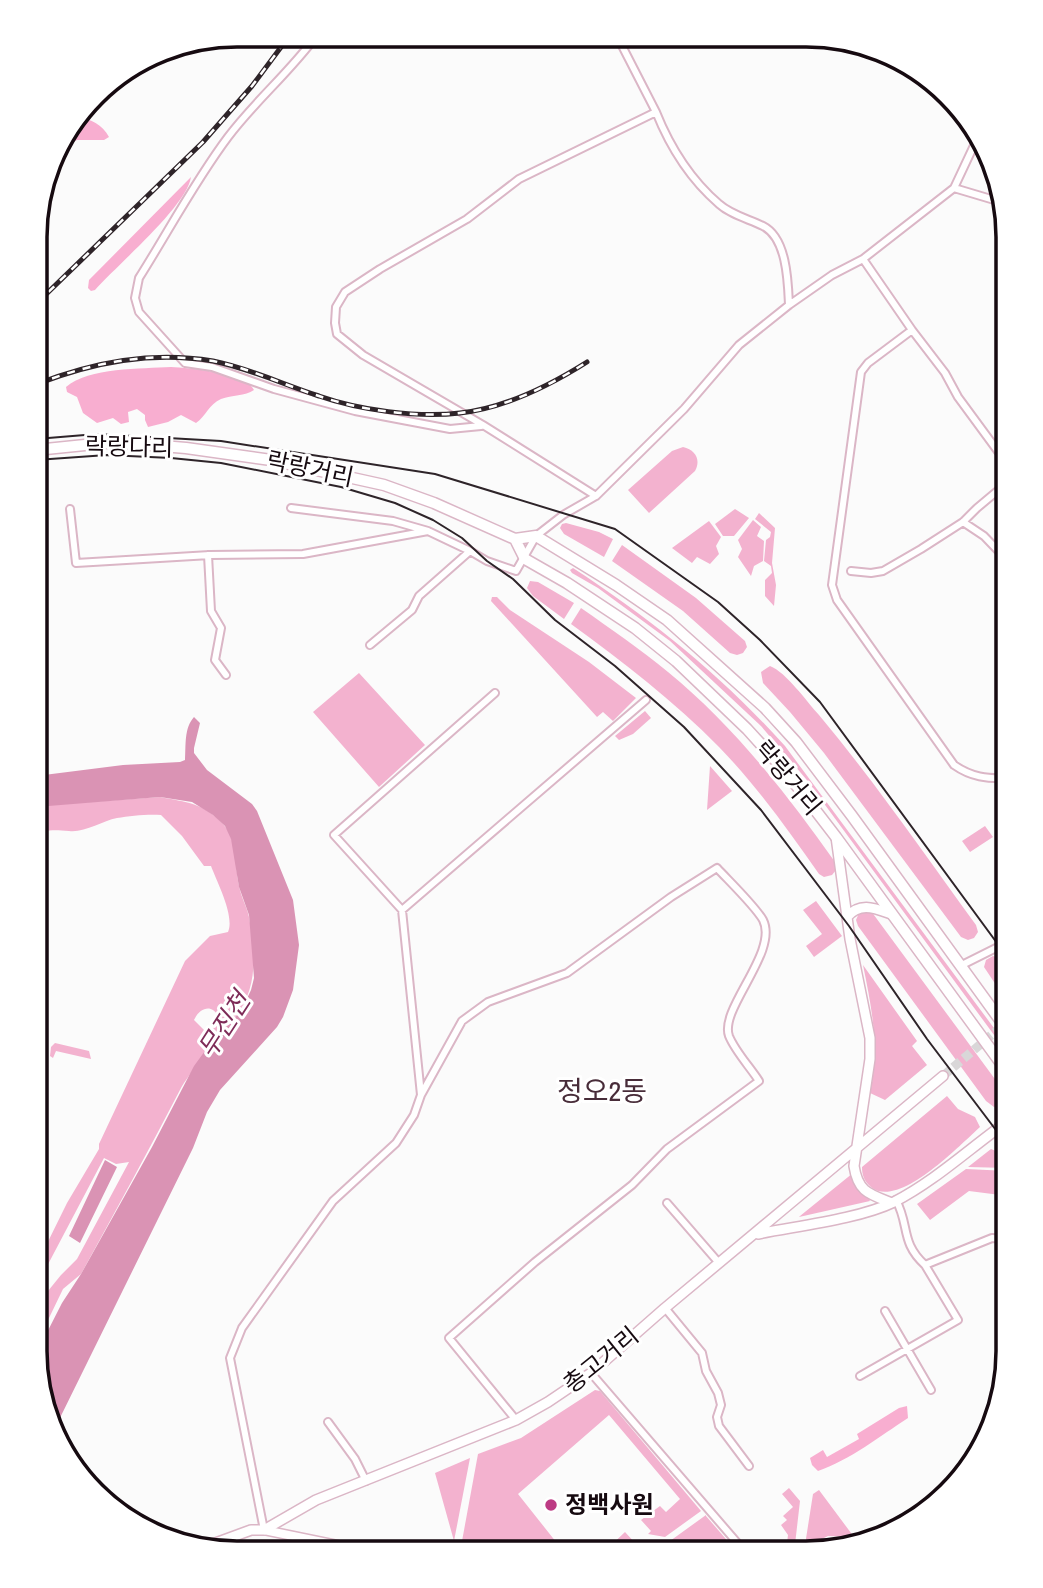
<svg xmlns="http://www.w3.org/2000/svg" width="1043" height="1588" viewBox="0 0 1043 1588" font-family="'Archivo Narrow','Noto Sans KR',sans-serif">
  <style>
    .green { fill: #f3b2cf }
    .forest { fill: #f8aed0 }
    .water { fill: #da93b4 }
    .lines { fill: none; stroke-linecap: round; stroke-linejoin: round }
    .secondary-tunnel { stroke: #d9d7d8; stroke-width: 9; stroke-dasharray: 9 4.5; stroke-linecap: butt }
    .minor-casing { stroke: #dbb6c6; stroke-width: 10 }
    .tertiary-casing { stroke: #dbb6c6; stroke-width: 11 }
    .secondary-casing { stroke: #dbb6c6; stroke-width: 12 }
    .primary-casing { stroke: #dbb6c6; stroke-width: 13 }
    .minor { stroke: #fff; stroke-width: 6 }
    .tertiary { stroke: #fff; stroke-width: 8 }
    .secondary { stroke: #fff; stroke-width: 9 }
    .primary { stroke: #fff; stroke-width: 10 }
    .tram { stroke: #2e2429; stroke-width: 2 }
    .rail-casing { stroke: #2e2429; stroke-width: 5 }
    .rail { stroke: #fff; stroke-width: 2.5; stroke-dasharray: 8; stroke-linecap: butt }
    .poi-dot { fill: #bd3b84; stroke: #fff; stroke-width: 2.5 }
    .labels { text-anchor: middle; stroke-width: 6; stroke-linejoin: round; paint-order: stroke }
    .street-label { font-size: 24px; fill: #160a10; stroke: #fff }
    .poi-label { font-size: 24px; font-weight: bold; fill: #160a10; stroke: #fff; text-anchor: start }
    .water-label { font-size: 26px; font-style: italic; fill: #7e2b58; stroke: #fff }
    .quarter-label { font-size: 28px; fill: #482c39; stroke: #fff }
    .rim { fill: none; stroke: #160a10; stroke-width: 3.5 }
  </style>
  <rect width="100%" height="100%" fill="#fbfbfb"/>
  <!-- green -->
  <path class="green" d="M683,447c13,3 18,13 12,24l-46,42 -21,-23 44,-39z
    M735,509l14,9 -15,18h-11l-8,-12z
    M759,513l16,15 -3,35 4,22 -2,21 -9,-10v-16l7,-7 -1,-7 -7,-5 2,-21 4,-3 1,-5 -16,-13z
    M753,520l8,7 -4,9 7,5 -1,20 -9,5 -3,10 -13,-19 4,-8 -4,-9z
    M709,521l12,16 -5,9 3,8 -9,10 -13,-7 -5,6 -20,-15z
    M566,523l33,9 14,7 -9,18 -40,-23 -4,-6 2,-4z
    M622,545l74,53 49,43 2,6 -4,6 -6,2 -7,-2 -47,-42 -71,-50z
    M573,568c81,53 147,106 212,178l223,301v7l-202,-275 -45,-53 -91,-85 -72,-53 -26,-15 -2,-3z
    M530,581l8,1 36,21 -10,16 -31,-23 -6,-8z
    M492,597h5l13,13 79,52 47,36 -23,23 -10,-9 -6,5 -106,-116z
    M581,608c30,21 59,41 87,64 66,54 118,121 167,190l1,8 -4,5 -8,2 -5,-3c-31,-44 -62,-88 -100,-127 -45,-46 -96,-85 -148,-123z
    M770,666c16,6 37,36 49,49 56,67 106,140 157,210l2,7 -4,6 -6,2 -7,-3 -137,-184 -34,-41 -27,-29 -2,-11z
    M359,673l66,72 -46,42 -66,-75z
    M645,711l6,7 -18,16 -14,6 -4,-4z
    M710,766l22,25 -25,19z
    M160,797c26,5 44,6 63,27 14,15 12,43 16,62 2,11 8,21 10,31 8,46 9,81 -27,115h-5l-4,-4 5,-12c-7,-13 -19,-7 -24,4l16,16c0,14 -21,38 -29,52 -32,62 -66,124 -100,186l-18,15 -28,58v-40l26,-32 16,-16 52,-97 -13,2 -12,-6 -69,131v-21l32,-65 32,-54v-5l86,-183 25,-25 18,-4c7,-16 -11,-50 -17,-66h-7l-22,-30 -21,-21c-14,-1 -31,1 -44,3 -15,3 -33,15 -48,13 -11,-1 -16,-1 -27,0l-3,8h-3v-32l9,-2v5l2,-1v-4z
    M985,826l8,11 -23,15 -8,-11z
    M816,901l26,35 -28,21 -8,-11 16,-12 -19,-24z
    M871,911l132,179 2,7 -3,7 -8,3 -8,-6 -128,-175 -2,-6 3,-7z
    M993,956c20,5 15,30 15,47l-24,-36 2,-7z
    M863,965l54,76 -5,5 15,19 -42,35 -15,-7c10,-44 2,-84 -7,-128z
    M55,1043l34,8 2,8 -35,-8 -3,7 -3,-2 1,-9z
    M947,1096l11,13 17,8 5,10c-20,18 -82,83 -109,60 -7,-6 -9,-12 -9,-20z
    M991,1149c8,3 17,9 17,19l-40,-1z
    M966,1169l42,2v25l-39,-5 -39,29 -13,-16z
    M853,1173l17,28 -71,16 1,-1z
    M595,1390l5,1 101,120 -36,26 -17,-3 3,-3 -10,-11 19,-14 6,6 14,-13 -71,-84 -91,79 46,58h-104l18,-98 43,-16z
    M470,1458l-16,83 -19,-68z
    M789,1488l11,13 -6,52h-20l13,-10 1,-8 -7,-10 6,-5 -4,-4 10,-9 -11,-13z
    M819,1490l35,47 -26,-1 -20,10 -3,-1 8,-51z
    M706,1515v1l32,37h-65l-3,-12z
    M625,1532l11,12 4,-3 1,2 -2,10 -35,-1z"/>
  <!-- forest -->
  <path class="forest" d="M77,118c13,0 26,7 32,19l-5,3h-27l-20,10c5,-14 12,-20 20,-32z
    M191,177c-4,29 -74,88 -96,113l-4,1 -3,-3 1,-8z
    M171,367c18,1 76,6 83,23 -9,6 -22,5 -33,9 -12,5 -15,17 -25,24l-15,-8 -13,7 -20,5 -3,-7v-5l-8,-6 -9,3 1,10 -8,2 -8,-6 -16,5 -14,-10 -6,-16 -10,-5 -1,-5c23,-20 75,-18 105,-20z
    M907,1406l1,12c-28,18 -58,42 -90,53l-6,-6 -2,-7 13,-8 4,7 32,-18 -2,-5 42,-26z"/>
  <!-- water -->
  <path class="water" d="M194,717l6,6 -6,25v5l13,17 45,34 5,7 36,89 6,45 -6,45 -10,27 -6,10 -57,63 -13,22 -14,36 -140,284 -17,-78 26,-51 19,-29 71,-127 42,-81 16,-22 31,-33 10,-21 3,-12 -5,-63 -10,-28 -8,-48 -6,-13 -12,-11 -21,-13 -32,-5 -124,10v-31l87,-11 57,-3 5,-2c1,-15 -1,-32 9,-43z
    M105,1160l12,7 -37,76 -11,-7z"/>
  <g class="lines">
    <!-- secondary-tunnel -->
    <path class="secondary-tunnel" d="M943,1076l65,-55"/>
    <!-- minor casing -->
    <g class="minor-casing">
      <path id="minor" d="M317,35c-27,37 -62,66 -89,102 -33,44 -60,95 -89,141l-4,20 4,14 46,51 27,4 62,22 81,22 95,18 31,-3
        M656,112c14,35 34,67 63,92 12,11 30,15 44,22 24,12 25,56 26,79
        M954,188l47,14
        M863,259l49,71 -44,33 -7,9 -29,213 5,15 117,165c17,12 33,14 54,13
        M912,330l33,43 13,24 50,68
        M596,496l-113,-71 -120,-70 -26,-21 -2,-11 1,-16 9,-15 35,-23 87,-50 52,-40 137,-67 -39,-76
        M291,508l102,13 35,10 42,20
        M70,509l6,54 134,-8 93,-1 125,-23
        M963,522l21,14 24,25
        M208,555l3,56 10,17 -6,32 11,15
        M851,571l20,2 12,-2 38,-22 42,-27 14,-14 31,-26
        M370,645l42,-35 7,-14 51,-45 17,10 29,10 20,-35 27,-21 33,-19 88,-87 55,-64 50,-40 43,-30 31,-16 91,-71 23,-49
        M402,910l244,-210
        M960,966l48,-24
        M421,1095l41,-74 26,-19 79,-29 104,-76 46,-29c12,13 38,38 46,52 16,32 -44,89 -34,116 6,15 21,31 30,45l-92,68 -35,36 -97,77 -86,76 67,82
        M896,1200c14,26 4,42 29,65l67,-27 16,1
        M667,1203l52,60
        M665,1308l37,45 4,18 12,22 3,12 -4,12 2,9 30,40
        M885,1311l46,79
        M591,1373l155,180
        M860,1376l98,-56 -33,-55
        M328,1422l27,37 11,22
        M264,1530l-34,-172 12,-30 91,-127 63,-58 18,-28 7,-20 -19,-185 -68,-75 161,-142"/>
    </g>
    <!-- tertiary casing -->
    <g class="tertiary-casing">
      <path id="tertiary" d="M264,1530l107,22"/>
    </g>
    <!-- secondary casing -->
    <g class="secondary-casing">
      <path id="secondary" d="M836,837l14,102 20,99v21l-16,107c4,26 15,28 38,37
        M847,917c13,-15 27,-9 44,-3
        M758,1234c39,-8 101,-15 136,-32 41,-21 76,-54 114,-81
        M202,1548l49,-18h13l52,-30 200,-80 32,-18 43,-29 74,-65 278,-232"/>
    </g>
    <!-- primary casing -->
    <g class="primary-casing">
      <path id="primary" d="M36,450l78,-8 72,6 85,12 113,25 50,18 81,36 21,-3 80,49 51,35 98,88 31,34 56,74 156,215
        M515,539l10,20 42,24 68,45 41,33 71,68 39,43 50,65 172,236"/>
    </g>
    <!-- minor -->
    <use href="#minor" class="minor"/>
    <!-- tertiary -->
    <use href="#tertiary" class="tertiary"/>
    <!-- secondary -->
    <use href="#secondary" class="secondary"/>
    <!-- primary -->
    <use href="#primary" class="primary"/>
    <!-- tram -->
    <path class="tram" d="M36,439l61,-5 124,7 214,33 180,55 103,73 42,38 60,62 188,256
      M36,460l71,-5 64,3 50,5 120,24 54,16 38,17 29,18 25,23 26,18 42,41 60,46 69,61 77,83 88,116 78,113 81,107"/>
    <!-- rail casing -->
    <g class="rail-casing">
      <path id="rail" d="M37,303l166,-161 49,-56 38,-51
        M37,384c57,-22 114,-33 176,-23 36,7 71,24 106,35 40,14 98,22 141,17 45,-5 89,-27 127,-51"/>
    </g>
    <!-- rail -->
    <use href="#rail" class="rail"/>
  </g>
  <!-- markers -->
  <circle class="poi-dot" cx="551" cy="1505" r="7"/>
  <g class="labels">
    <!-- street labels -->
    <g class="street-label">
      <text transform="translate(129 447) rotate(1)" y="8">락랑다리</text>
      <text transform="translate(310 469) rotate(12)" y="8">락랑거리</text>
      <text transform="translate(788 778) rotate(50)" y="8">락랑거리</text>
      <text transform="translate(601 1360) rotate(-39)" y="8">총고거리</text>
    </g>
    <!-- poi labels -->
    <g class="poi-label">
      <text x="565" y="1513">정백사원</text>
    </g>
    <!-- water labels -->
    <g class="water-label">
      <text transform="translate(224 1025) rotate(-57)" y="9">무진천</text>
    </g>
    <!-- quarter labels -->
    <g class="quarter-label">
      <text x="602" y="1101">정오2동</text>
    </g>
  </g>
  <!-- crop -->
  <path d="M0 0H1043V1588H0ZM237 47H806A190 190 0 0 1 996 237V1351A190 190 0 0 1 806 1541H237A190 190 0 0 1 47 1351V237A190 190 0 0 1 237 47Z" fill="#fff" fill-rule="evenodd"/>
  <path class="rim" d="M237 47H806A190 190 0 0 1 996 237V1351A190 190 0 0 1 806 1541H237A190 190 0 0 1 47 1351V237A190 190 0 0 1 237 47Z"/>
</svg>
